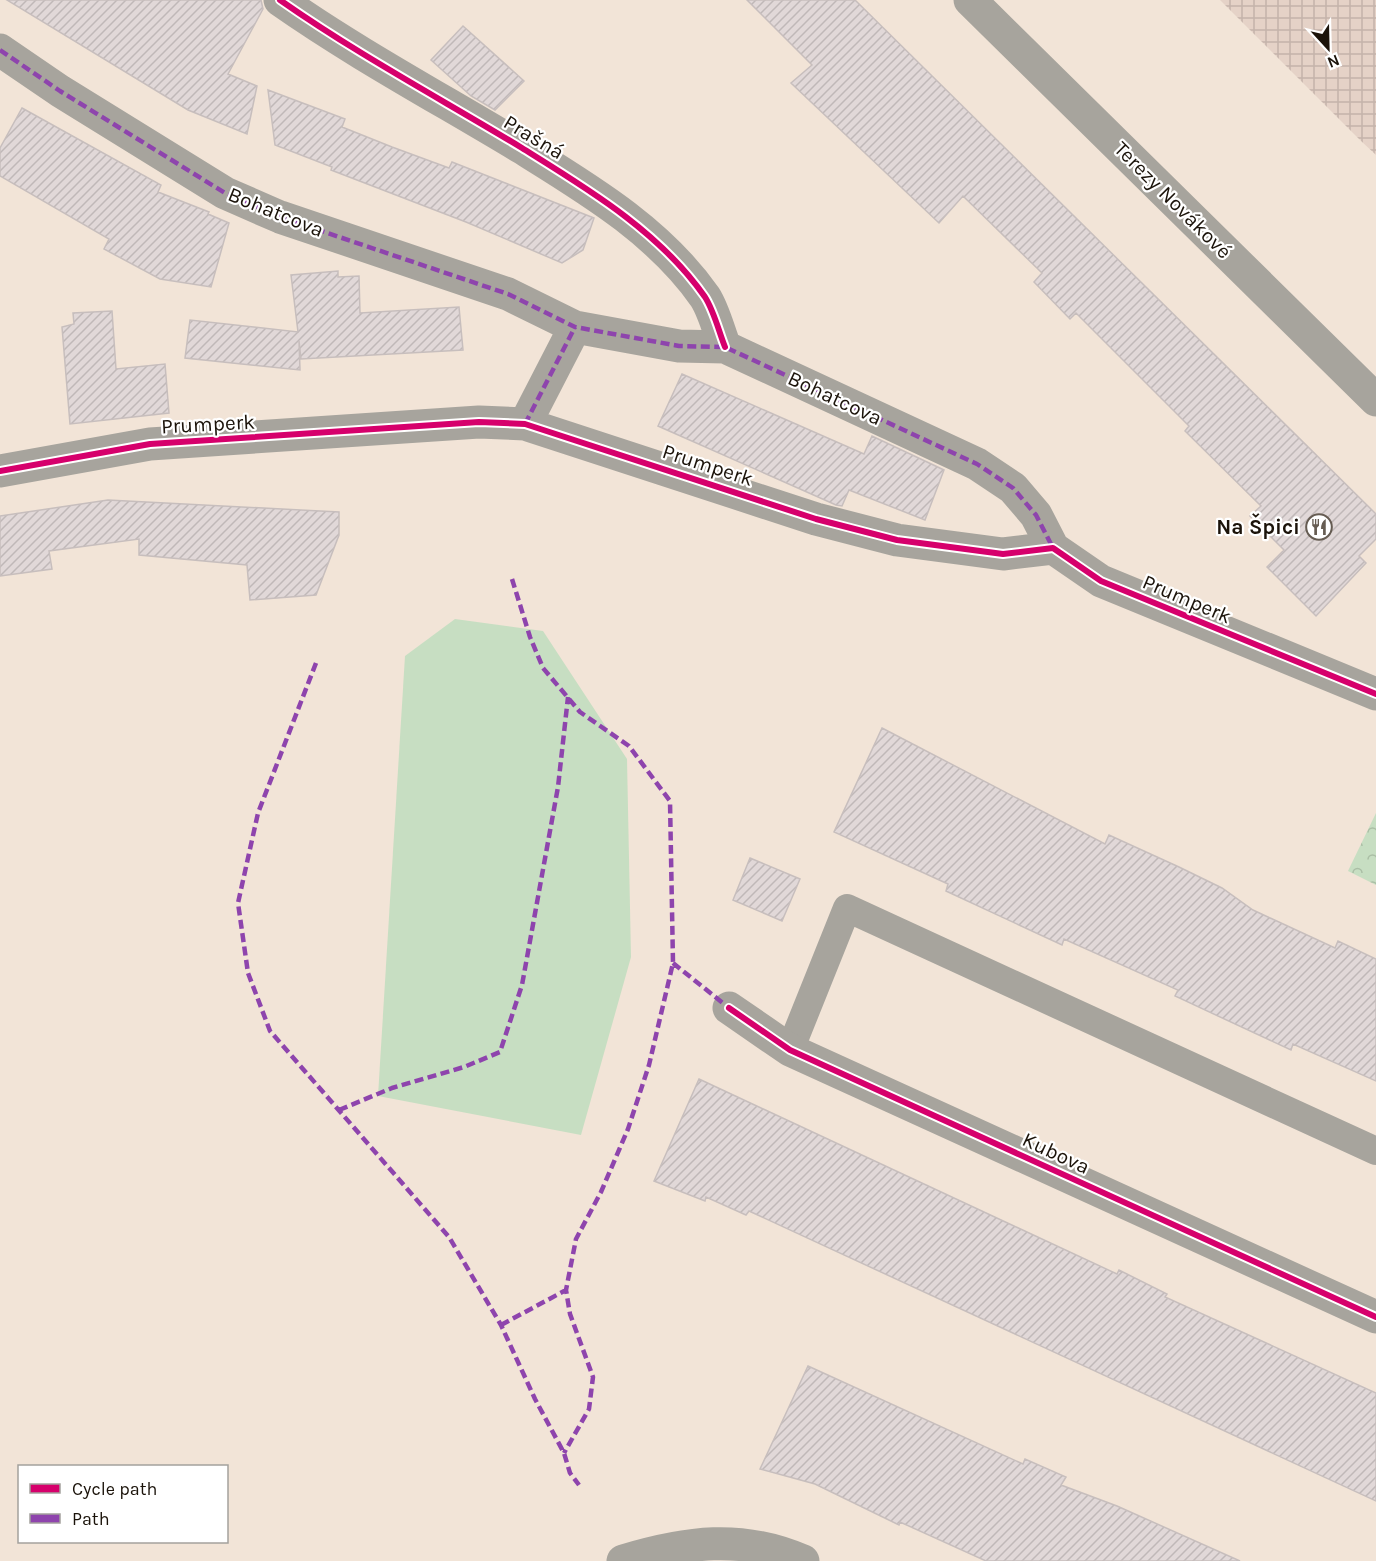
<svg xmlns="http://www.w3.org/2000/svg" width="1376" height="1561" viewBox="0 0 1376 1561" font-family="Karla,sans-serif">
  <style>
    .industrial { fill: url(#industrial-grid) }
    .grass { fill: #c7dec2 }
    .forest { fill: url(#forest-crowns) }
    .building { fill: url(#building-hatch); stroke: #c7bebd; stroke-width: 1.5 }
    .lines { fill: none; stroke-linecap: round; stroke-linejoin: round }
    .service { stroke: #a7a49d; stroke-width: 28 }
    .minor { stroke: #a7a49d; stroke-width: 33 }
    .tertiary { stroke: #a7a49d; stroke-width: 33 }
    .quiet { stroke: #8e44ad; stroke-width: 4.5; stroke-dasharray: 9 4.5; stroke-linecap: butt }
    .cycleway-casing { stroke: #fff; stroke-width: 10 }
    .cycleway { stroke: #d6006c; stroke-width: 6 }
    .labels { text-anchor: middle; stroke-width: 4.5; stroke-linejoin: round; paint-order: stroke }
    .street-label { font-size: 21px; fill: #1b130a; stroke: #fff }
    .poi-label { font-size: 21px; font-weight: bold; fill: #1b130a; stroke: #fff; text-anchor: end }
  </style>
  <defs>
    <pattern id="industrial-grid" width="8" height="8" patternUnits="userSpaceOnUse" patternTransform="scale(1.5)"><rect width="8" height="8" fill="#e5d2c7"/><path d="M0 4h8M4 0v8" fill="none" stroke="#c4b3aa"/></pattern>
    <pattern id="forest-crowns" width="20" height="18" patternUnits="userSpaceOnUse" patternTransform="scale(1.5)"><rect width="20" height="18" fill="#c7dec2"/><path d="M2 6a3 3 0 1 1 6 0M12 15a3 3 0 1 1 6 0" fill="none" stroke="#aabea5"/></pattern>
    <pattern id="building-hatch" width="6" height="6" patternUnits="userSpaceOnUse" patternTransform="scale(1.5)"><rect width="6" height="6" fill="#e1d8d8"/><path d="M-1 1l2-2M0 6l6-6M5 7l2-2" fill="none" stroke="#c0b8b8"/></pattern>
  </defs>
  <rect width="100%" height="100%" fill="#f2e4d7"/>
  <!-- industrial -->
  <path class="industrial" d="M1220,0h156v155l-16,-15z"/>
  <!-- grass -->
  <path class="grass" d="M455,619l88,12 84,128 4,198 -50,178 -203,-39 27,-440z"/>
  <!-- forest -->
  <path class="forest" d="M1376,813v72l-28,-14z"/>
  <!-- building -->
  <path class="building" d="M7,0h254l2,9 -35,65 29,12 -10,48 -59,-24z
    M747,0h108l521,514v25l-17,17 7,7 -50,53 -49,-49 17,-17 -34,-34 11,-10 -76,-75 4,-5 -113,-113 -6,6 -36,-37 8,-9 -79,-77 -24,27 -148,-140 21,-18z
    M463,26l61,55 -29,29 -24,-14 -40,-36z
    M268,90l77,29 -3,8 50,20 57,21 3,-6 142,56 -11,32 -21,13 -96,-41 -135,-52 1,-3 -57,-22z
    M22,108l139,77 -3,7 51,20 -1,2 21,9 -18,64 -51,-8 -56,-30 5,-10 -109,-63v-28z
    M338,271v6l21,-1 1,37 99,-6 4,43 -162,9 -2,-18 1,29 -115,-12 5,-38 108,12 -7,-57z
    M112,311l4,58 49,-5 4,49 -99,11 -8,-97 12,-3 -1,-11z
    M682,374l182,80 8,-18 72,34 -19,50 -76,-30 -7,16 -6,-1 -178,-79z
    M108,500l231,12v23l-23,60 -66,5 -3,-35 -108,-10v-16l-90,12 3,18 -52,7v-60z
    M882,728l223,116 4,-9 70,32 43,21 31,22 82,38 3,-7 38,18v122l-83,-37 -2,6 -116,-54 3,-6 -114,-51 -2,6 -116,-54 2,-7 -114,-52z
    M750,858l50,21 -18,42 -49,-21z
    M699,1079l418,195 2,-4 48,24 -2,3 211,96v108l-627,-290 -3,4 -40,-18 -1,4 -51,-20z
    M808,1366l215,98 2,-5 41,18 -5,8 56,21 123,55h-254l-86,-39 -1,3 -84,-41 -55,-15z"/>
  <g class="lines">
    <!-- service -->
    <path class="service" d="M790,1050l57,-142 529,243"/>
    <!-- minor -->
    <path class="minor" d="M280,0c77,54 161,99 242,148 66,41 137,83 183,149 9,14 14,35 20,50
      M0,50l60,41 165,102 55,24 228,77 67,33 104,19 46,1 252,117 36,24 23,27 17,33
      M525,424l50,-97
      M0,471l150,-27 329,-22 46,2 291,95 81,21 106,14 50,-6 48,33 275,113
      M729,1008l61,42 586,267
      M623,1561c63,-19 118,-27 180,0"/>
    <!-- tertiary -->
    <path class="tertiary" d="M970,0l406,400"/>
    <!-- quiet -->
    <path class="quiet" d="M0,50l60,41 165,102 55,24 228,77 67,33 104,19 46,1 252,117 36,24 23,27 17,33
      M525,424l50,-97
      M512,579l18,58 13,31 37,44 49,34 41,55 3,162 -24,102 -21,64 -27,63 -25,47 -10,51 4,24 23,63 -4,32 -25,44
      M316,663l-58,150 -20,90 10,70 22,58 179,206 52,88 34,74 29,54 6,20 9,12
      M673,963l56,45
      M339,1110l53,-22 72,-21 36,-15 22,-67 36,-198 10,-90
      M501,1325l65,-35"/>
    <!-- cycleway casing -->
    <g class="cycleway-casing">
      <path id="cycleway" d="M280,0c77,54 161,99 242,148 66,41 137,83 183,149 9,14 14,35 20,50
        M0,471l150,-27 329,-22 46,2 291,95 81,21 106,14 50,-6 48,33 275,113
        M729,1008l61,42 586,267"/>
    </g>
    <!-- cycleway -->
    <use href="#cycleway" class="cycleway"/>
  </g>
  <!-- icons -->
  <defs>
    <g id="restaurant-ring" transform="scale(1.35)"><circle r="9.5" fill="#fff" stroke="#665c52" stroke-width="1.5"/><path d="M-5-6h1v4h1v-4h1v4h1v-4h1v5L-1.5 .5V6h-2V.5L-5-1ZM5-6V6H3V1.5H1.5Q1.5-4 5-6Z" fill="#665c52"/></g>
  </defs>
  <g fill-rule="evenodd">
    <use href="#restaurant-ring" x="1319" y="527"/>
  </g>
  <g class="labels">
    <!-- street labels -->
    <g class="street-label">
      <text transform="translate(534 137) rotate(31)" y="7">Prašná</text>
      <text transform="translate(1173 200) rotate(45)" y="7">Terezy Novákové</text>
      <text transform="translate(276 212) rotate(22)" y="7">Bohatcova</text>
      <text transform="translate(835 398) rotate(25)" y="7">Bohatcova</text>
      <text transform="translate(208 424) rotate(-3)" y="7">Prumperk</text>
      <text transform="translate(708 465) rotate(18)" y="7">Prumperk</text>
      <text transform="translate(1187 599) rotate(23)" y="7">Prumperk</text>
      <text transform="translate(1056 1153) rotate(25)" y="7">Kubova</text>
    </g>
    <!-- poi labels -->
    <g class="poi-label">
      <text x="1300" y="534">Na Špici</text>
    </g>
  </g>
  <!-- legend -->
  <rect x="18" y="1465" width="210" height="78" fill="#ffffff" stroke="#a4a19d" stroke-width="1.5"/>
  <rect x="30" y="1484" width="30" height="9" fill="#d6006c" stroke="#a4a19d" stroke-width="1.5"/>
  <text x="72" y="1495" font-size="18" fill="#1b130a">Cycle path</text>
  <rect x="30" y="1514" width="30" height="9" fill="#8e44ad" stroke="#a4a19d" stroke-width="1.5"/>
  <text x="72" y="1525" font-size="18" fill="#1b130a">Path</text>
  <!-- north arrow -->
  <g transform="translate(1328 48) rotate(158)" stroke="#ffffff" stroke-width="4.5" paint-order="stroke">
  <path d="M0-4.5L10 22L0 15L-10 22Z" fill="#1b130a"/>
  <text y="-9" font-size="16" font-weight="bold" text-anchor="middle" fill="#1b130a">N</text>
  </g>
</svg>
